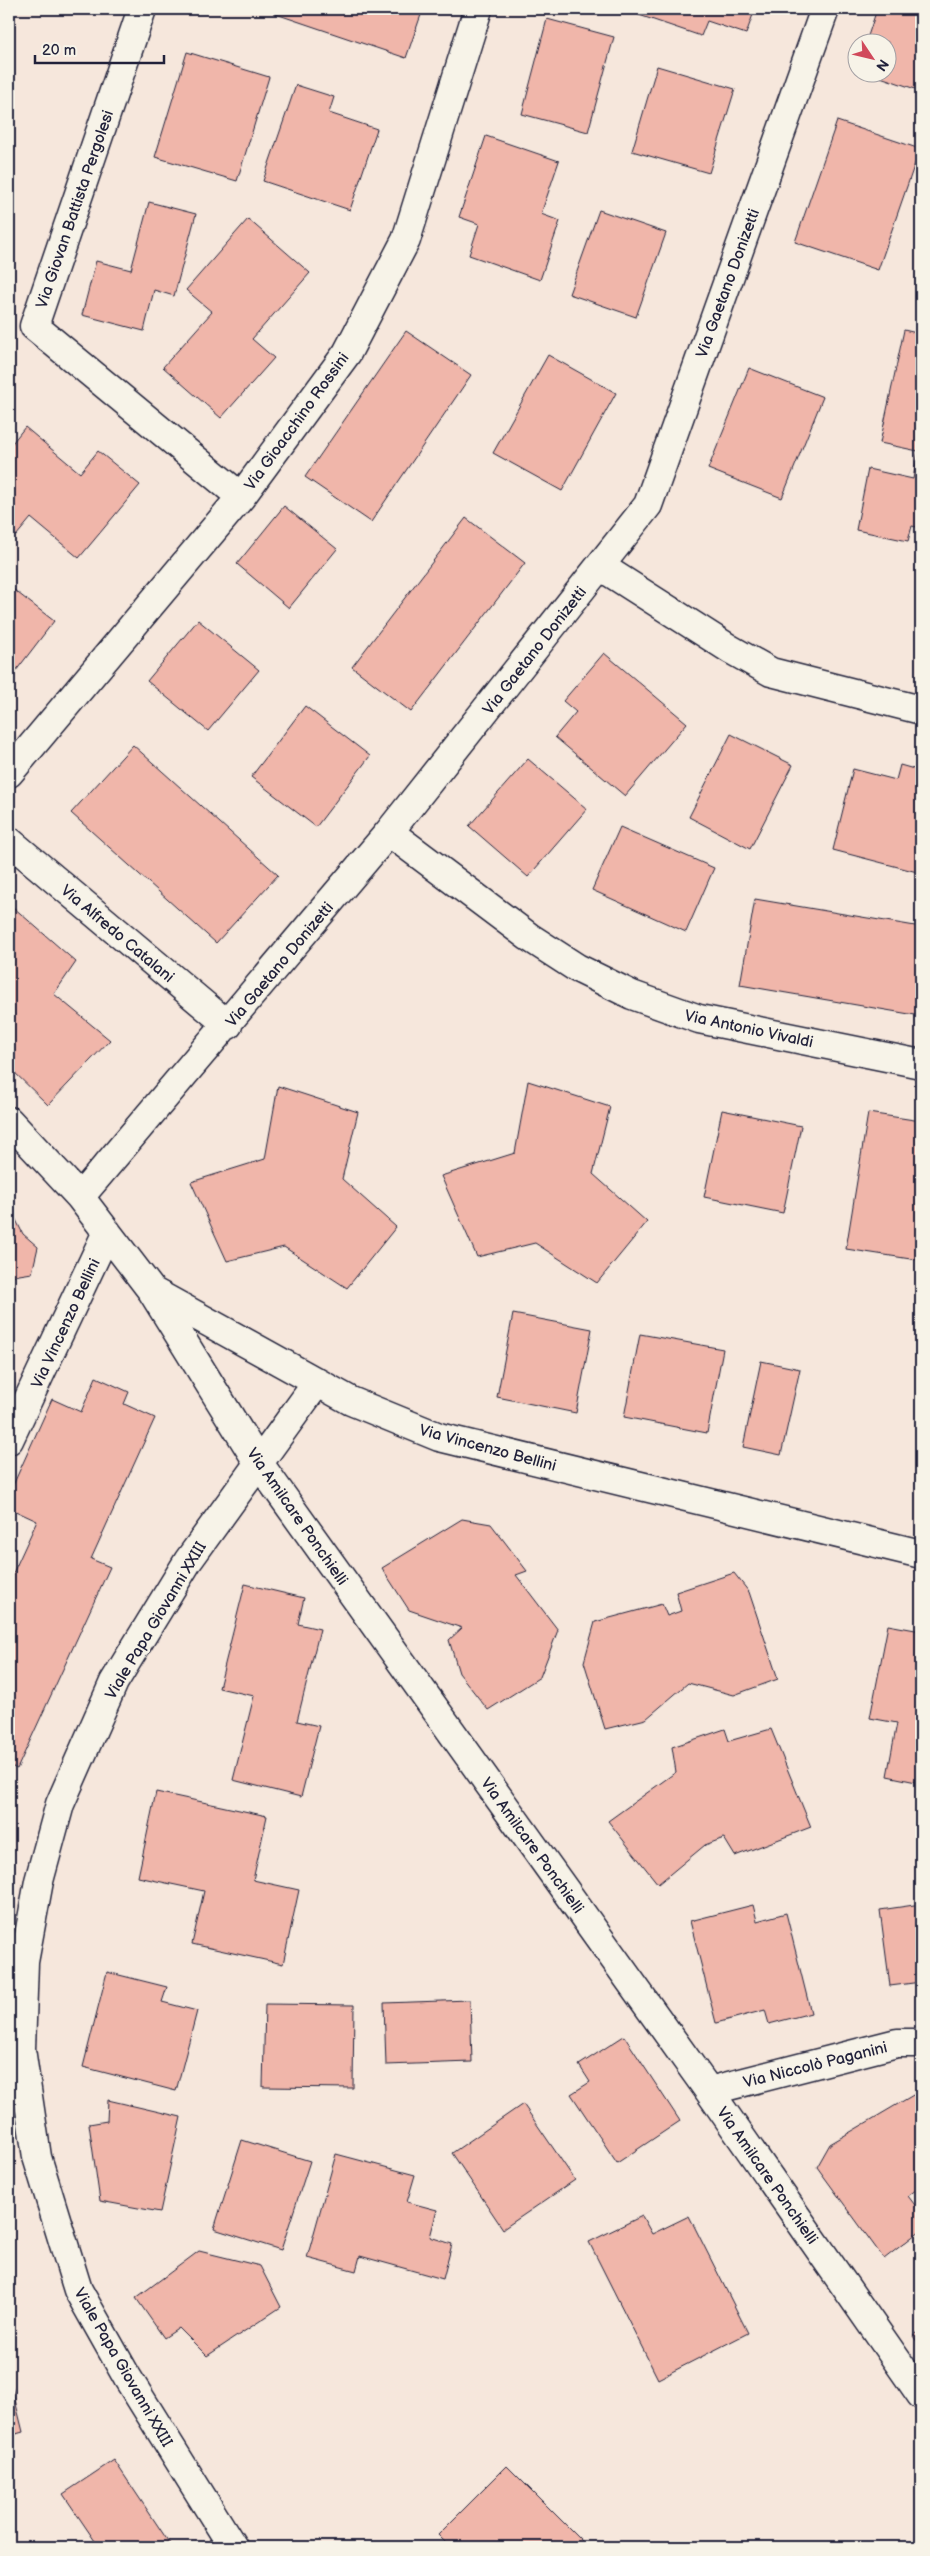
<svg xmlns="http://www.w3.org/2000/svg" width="930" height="2556" viewBox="0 0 930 2556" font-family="'Balsamiq Sans',sans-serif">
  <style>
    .building { fill: #f0b6aa; stroke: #22223b }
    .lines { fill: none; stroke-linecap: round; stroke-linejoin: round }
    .minor-casing { stroke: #22223b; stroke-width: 31 }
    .minor { stroke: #f7f3e8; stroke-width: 28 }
    .labels { text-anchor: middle; stroke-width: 5; stroke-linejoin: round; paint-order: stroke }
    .street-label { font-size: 16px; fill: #22223b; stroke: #f7f3e8 }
  </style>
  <rect width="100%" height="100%" fill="#f6e7dc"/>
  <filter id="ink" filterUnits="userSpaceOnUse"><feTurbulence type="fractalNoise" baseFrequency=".02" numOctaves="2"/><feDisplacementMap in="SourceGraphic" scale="10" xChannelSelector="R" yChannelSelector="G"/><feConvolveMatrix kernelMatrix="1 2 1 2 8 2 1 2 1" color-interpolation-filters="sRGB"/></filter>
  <g filter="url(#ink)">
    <!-- building -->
    <path class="building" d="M274,9h149l-17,49 -133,-45z
      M638,9h117l-9,25 -39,-13 -6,15 -65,-22z
      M877,9h25l19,6v76l-55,-19h22v-30h-22z
      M547,19l67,18 -26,95 -66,-18z
      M187,52l82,25 -32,104 -82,-24z
      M657,66l78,23 -26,84 -77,-22z
      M296,85l38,12 -5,16 48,16 -27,81 -87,-29z
      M837,121l83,28 -42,121 -83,-28z
      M486,136l73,25 -18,53 19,7 -20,59 -71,-25 10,-31 -20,-7z
      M149,202l47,12 -22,82 -20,-6 -10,41 -62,-16 14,-54 35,9z
      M599,210l67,23 -30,84 -67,-23z
      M248,219l62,54 -58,66 22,19 -53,60 -58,-51 49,-55 -26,-22z
      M904,330l17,4v194l-9,-2 -4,15 -52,-11 12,-61 45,10 5,-28 -38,-8z
      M406,331l65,44 -100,147 -66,-45z
      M548,355l68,38 -54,98 -69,-38z
      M749,368l74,29 -41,101 -74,-29z
      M25,427l55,46 18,-22 42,34 -61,73 -48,-40 -15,18 -7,-6v-83z
      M284,506l53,43 -48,59 -52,-44z
      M466,518l59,45 -114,149 -59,-45z
      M9,586l45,35 -45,59z
      M198,620l61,50 -51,61 -61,-50z
      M604,653l83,70 -62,73 -70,-59 21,-25 -13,-11z
      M305,706l65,50 -54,71 -65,-50z
      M731,734l62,31 -43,84 -61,-32z
      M133,745l145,130 -62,68 -145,-130z
      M528,759l59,50 -59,68 -59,-51z
      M900,765l21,6v102l-88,-23 20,-81 43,11z
      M620,827l94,41 -28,64 -94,-42z
      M755,899l166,28v89l-181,-31z
      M13,907l63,55 -22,32 56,46 -62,65 -39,-38v-155z
      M528,1081l82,26 -17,67 54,48 -50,61 -62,-40 -58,14 -36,-81 74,-23z
      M278,1086l80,26 -16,67 54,48 -49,61 -63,-41 -57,14 -36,-79 74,-23z
      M722,1110l79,16 -18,87 -79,-16z
      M868,1113l53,8v123h-2l-2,16 -71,-11z
      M9,1215l5,1 9,18 15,13 -6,26 -19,3 -4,3z
      M513,1314l79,15 -16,84 -79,-16z
      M640,1334l83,15 -16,84 -83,-16z
      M761,1361l39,8 -19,86 -38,-8z
      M96,1377l33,15 -5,12 31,14 -64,141 19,8 -93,202 -8,-4v-183l28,-61 -28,-13v-14l43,-95 29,13z
      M462,1519l29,5 36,47 -11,4 42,55 -18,47 -52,33 -29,-37 -10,-33 13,-12 -53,-18 -27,-42z
      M734,1573l15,19 29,87 -44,16 -46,-12 -42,36 -41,10 -21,-67 11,-40 67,-18 5,12 14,-5 -5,-19z
      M245,1584l59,14 -6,26 22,5 -23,92 22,5 -18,71 -68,-17 21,-84 -35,-8z
      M888,1625l33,6v152l-34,-7 10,-53 -27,-5z
      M725,1729l4,12 42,-12 40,98 -76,29 -11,-18 -19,7 -47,39 -50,-63 68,-49 -4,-25z
      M156,1792l111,24 -14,64 46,10 -16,74 -91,-20 12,-53 -66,-14z
      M921,1904v78l-31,4 -10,-76z
      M753,1905l4,16 29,-8 25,100 -42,11 -4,-14 -49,13 -26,-102z
      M107,1972l60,15 -5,15 35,9 -21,80 -93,-24z
      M470,2000l2,62 -86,3 -2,-62z
      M265,2004l89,1 -1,83 -90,-1z
      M624,2036l56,85 -63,42 -46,-69 19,-12 -11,-17z
      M920,2091l1,95 -13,10 13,17v17l-37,29 -67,-92 13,-23z
      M108,2100l73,17 -21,95 -60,-11 -11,-77 18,-3z
      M523,2104l52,76 -72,49 -51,-76z
      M242,2140l68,21 -29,89 -67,-21z
      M336,2154l79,21 -8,27 30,8 -7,27 22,7 -9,35 -83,-23 -4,15 -49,-13z
      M642,2216l10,18 37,-18 59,117 -90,46 -69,-137z
      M199,2251l61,15 21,41 -74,49 -28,-28 -15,10 -28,-40z
      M921,2330v17l-8,-11z
      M9,2376l14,56 -14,4z
      M114,2460l58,87h-73l-36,-53z
      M507,2466l81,81h-138l-12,-12z
      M921,2539v8h-13z"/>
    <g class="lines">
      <!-- minor casing -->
      <g class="minor-casing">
        <path id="minor" d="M142,9l-108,317 207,171
          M600,566l130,83 41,23 150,38
          M9,773l232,-276 106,-144 59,-113 72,-231
          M389,832l140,105 48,31 55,27 67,24 222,45
          M9,841l219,184
          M9,1121l71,76 72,94 199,110 88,36 482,117
          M80,1197l309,-365 259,-327 177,-496
          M152,1291l106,171 451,629 212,304
          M9,1440l98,-208
          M709,2091l188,-48h24
          M233,2547l-106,-170 -49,-87 -41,-133 -16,-108 3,-87 15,-81 21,-77 54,-122 74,-121 128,-177"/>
      </g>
      <!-- minor -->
      <use href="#minor" class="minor"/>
    </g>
  </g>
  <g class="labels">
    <!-- street labels -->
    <g class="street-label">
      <text transform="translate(74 209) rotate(-71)" y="6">Via Giovan Battista Pergolesi</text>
      <text transform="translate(727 283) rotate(-70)" y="6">Via Gaetano Donizetti</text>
      <text transform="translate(296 421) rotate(-54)" y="6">Via Gioacchino Rossini</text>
      <text transform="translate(534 650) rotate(-52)" y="6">Via Gaetano Donizetti</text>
      <text transform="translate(118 933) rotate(40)" y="6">Via Alfredo Catalani</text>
      <text transform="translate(279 964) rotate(-50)" y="6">Via Gaetano Donizetti</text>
      <text transform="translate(749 1028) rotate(12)" y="6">Via Antonio Vivaldi</text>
      <text transform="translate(65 1323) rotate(-65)" y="6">Via Vincenzo Bellini</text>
      <text transform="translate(488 1447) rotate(15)" y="6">Via Vincenzo Bellini</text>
      <text transform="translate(298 1516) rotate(55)" y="6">Via Amilcare Ponchielli</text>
      <text transform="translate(155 1620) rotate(-59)" y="6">Viale Papa Giovanni XXIII</text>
      <text transform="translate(533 1845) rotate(54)" y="6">Via Amilcare Ponchielli</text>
      <text transform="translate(815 2064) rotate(-14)" y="6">Via Niccolò Paganini</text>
      <text transform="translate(768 2175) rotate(55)" y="6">Via Amilcare Ponchielli</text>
      <text transform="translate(124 2367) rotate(60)" y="6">Viale Papa Giovanni XXIII</text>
    </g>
  </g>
  <!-- margin -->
  <rect width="930" height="2556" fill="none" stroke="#f7f3e8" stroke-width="30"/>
  <rect x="15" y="15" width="900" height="2526" fill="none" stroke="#22223b" stroke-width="2" filter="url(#ink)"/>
  <!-- north arrow -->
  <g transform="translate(872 58) rotate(125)"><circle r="24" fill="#f7f3e8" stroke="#a29fa3"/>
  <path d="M0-4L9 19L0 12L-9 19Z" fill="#d1495b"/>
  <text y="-8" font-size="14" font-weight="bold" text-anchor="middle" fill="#22223b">N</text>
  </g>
  <!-- scale -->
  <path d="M35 55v8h129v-8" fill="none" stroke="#22223b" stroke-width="2.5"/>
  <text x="42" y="55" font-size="15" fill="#22223b" stroke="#f7f3e8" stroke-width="4" paint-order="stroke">20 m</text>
</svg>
